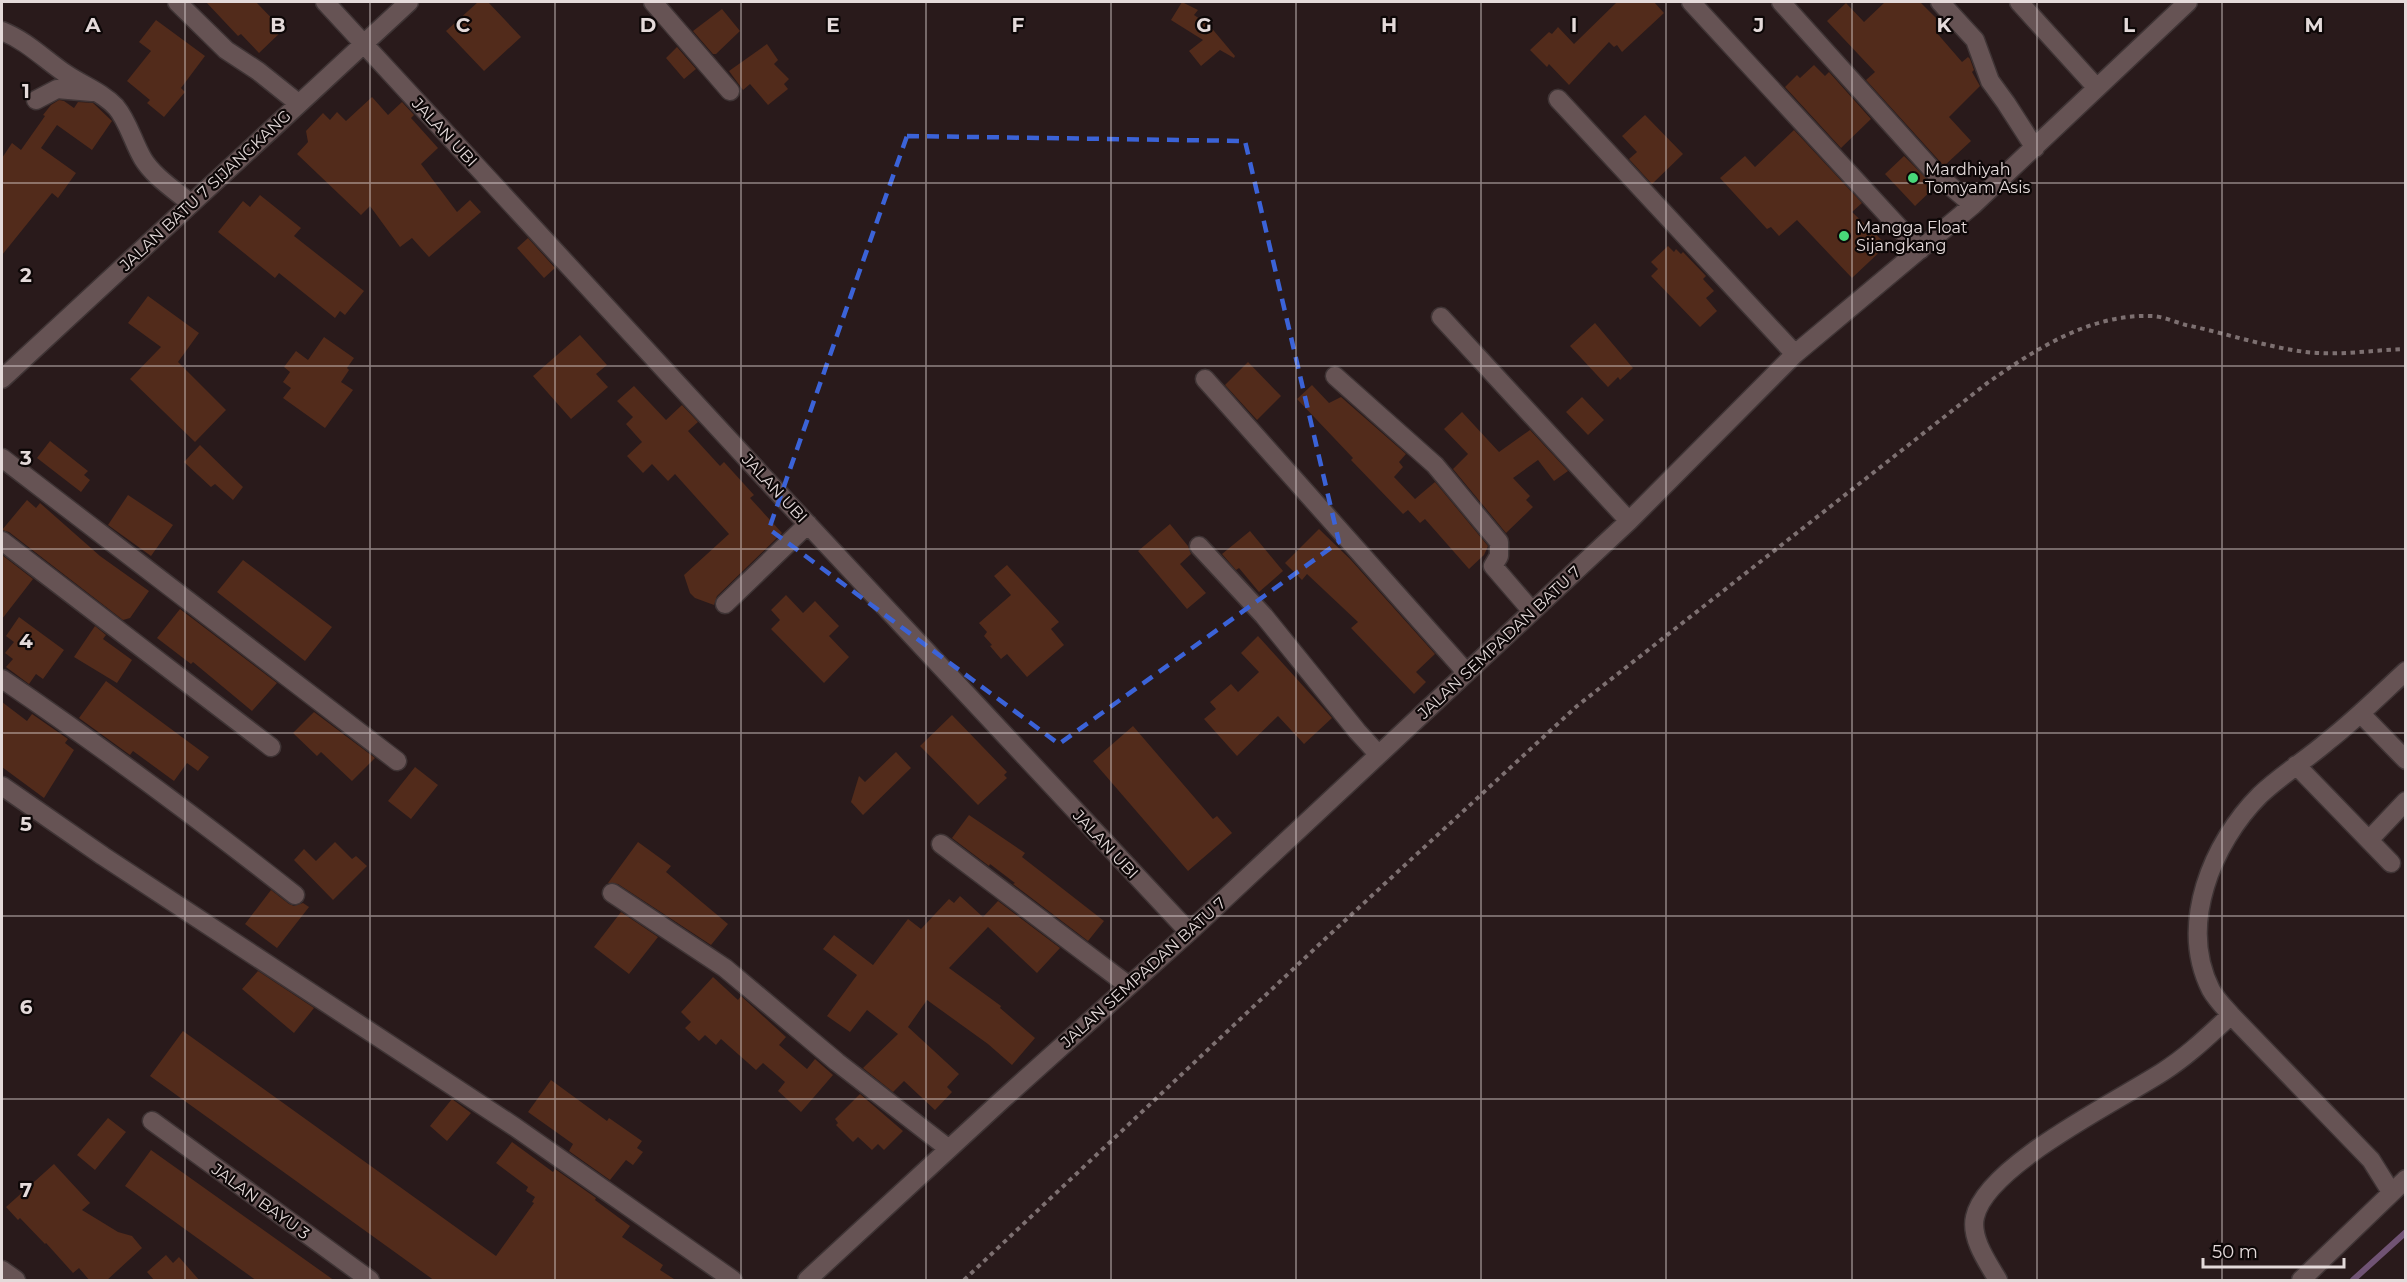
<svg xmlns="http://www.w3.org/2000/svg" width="2407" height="1282" viewBox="0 0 2407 1282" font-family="Montserrat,sans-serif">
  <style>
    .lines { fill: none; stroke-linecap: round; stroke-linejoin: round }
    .stream { stroke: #705374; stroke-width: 6 }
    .building { fill: #522b1b }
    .minor-casing { stroke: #3f3435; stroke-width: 21 }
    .path { stroke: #7d7071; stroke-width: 4; stroke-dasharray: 4.5 4.5; stroke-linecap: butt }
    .minor { stroke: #665354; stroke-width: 18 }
    .marked { fill: none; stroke: #3b63d8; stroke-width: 4.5; stroke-dasharray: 12 8; stroke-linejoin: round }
    .grid { fill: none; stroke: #e4dada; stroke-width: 1.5; stroke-opacity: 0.55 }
    .poi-dot { fill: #48d779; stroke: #0d0707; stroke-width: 2 }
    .labels { text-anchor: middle; stroke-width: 4.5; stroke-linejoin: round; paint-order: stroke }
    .street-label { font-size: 16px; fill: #e4dada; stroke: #0d0707 }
    .poi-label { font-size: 16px; fill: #e4dada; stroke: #0d0707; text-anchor: start }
    .grid-label { font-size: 20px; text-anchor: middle; font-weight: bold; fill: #e4dada; stroke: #0d0707; stroke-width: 4.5; stroke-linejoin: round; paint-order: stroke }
  </style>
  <rect width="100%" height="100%" fill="#291a1b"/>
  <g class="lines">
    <!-- stream -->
    <path class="stream" d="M2353,1280l53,-48"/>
  </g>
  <!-- building -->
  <path class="building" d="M206,2h50l27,28 -24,23 -18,-19 -3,2z
    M478,2h10l33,35 -37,34 -38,-40z
    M1182,2l16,8 -4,5 15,10 26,31 -1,2 -14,-8 -19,16 -12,-15 14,-11 -32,-20z
    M1617,2h37l10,11 -42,39 -5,-7 -3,2 -5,-5 -40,43 -20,-21 -2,3 -17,-17 19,-18 3,2 6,-7 16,17z
    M1885,2h35l23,23 -7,7 26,30 6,-5 2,2 4,11 -2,2 8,14 -31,31 22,24 -27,25 -78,-86 9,-8 -48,-51 19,-18 18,19z
    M722,9l18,22 -24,23h-3l-20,-23z
    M156,20l49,36 -24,32 4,4 -21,25 -17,-14 3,-3 -23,-19 24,-30 -12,-9z
    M767,44l11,16 -4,4 15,15 -5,5 4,5 -20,16 -18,-21 -7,6 -14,-19z
    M677,47l19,22 -12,10 -18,-21z
    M1814,65l11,11 4,-4 42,47 -30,29 -56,-61 12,-12 3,3z
    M372,97l16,18 14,-13 12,13 -3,3 27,30 -17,16 36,48 13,-12 11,12 -52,45 -17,-19 -12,9 -30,-41 -9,9 -64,-61 11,-12 -2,-11 17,-18 7,7 7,-8 9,9z
    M59,100l5,1 10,7 4,-6 15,1 19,18 -20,29 -35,-25 -16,23 35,25 -18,25 -6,-5 -50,62v-97l10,-15 9,7 24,-34 -2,-1 8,-10z
    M1645,115l38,39 -31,30 -23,-25 8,-7 -15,-16z
    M1794,130l68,73 -10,9 35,33 -35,33 -55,-58 -18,16 -8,-9 -4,2 -47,-51 25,-22 10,11z
    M1904,156l31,31 -20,19 -30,-32z
    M260,195l41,33 -7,8 70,55 -19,24 -5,-4 -5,7 -56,-45 -4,5 -57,-46 25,-31 7,6z
    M528,238l27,30 -11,10 -27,-30z
    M1668,246l6,6 2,-3 5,5 2,-2 23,24 -3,3 11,12 -8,7 11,13 -17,16 -49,-51 7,-7 -7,-7z
    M148,296l51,37 -21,29 48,48 -31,32 -65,-63 31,-32 -33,-24z
    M1595,323l38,45 -13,12 -2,-3 -10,10 -38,-41z
    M580,335l27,30 -11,9 12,13 -37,32 -38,-43z
    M324,337l30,21 -7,10 2,2 -8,12 12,8 -28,38 -42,-30 8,-10 -8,-6 7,-10 -6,-5 12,-16 12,9z
    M1248,362l33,34 -24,24 -32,-35z
    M1312,385l17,18 12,-6 65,57 -7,8 4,5 -9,10 21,22 20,-17 53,64 -4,9 -15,14 -44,-50 -5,4 -12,-13 -5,4 -52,-54 2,-2 -56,-59z
    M634,386l32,34 16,-15 16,17 -10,9 32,35 4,-4 30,33 -4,3 32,35 -65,63 -3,9 -19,-7 -5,-5 -6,-18 45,-41 -54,-60 -7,7 -16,-17 -9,9 -16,-17 15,-14 -16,-18 7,-7 -16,-16z
    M1582,397l22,23 -16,15 -22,-23z
    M1462,412l37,40 31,-22 38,41 -14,10 -16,-21 -25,18 17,18 -4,4 7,7 -27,26 -53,-64 15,-15 -24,-25z
    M50,441l38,30 -4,4 6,5 -9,12 -44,-34z
    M200,445l43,42 -10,13 -18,-16 -4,3 -27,-25z
    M128,495l45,30 -22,31 -43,-31z
    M27,500l9,8 4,-5 60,53 49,35 -19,27 -7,2 -114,-88 -7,-2z
    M1170,524l18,22 3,8 -11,10 26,29 -19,16 -49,-58z
    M1319,529l31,30 85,95 -19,18 10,10 -12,12 -63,-66 7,-6 -51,-48 -5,6 -17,-17z
    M1250,531l33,40 -24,21 -20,-24 -3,2 -14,-16z
    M2,555l31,24 -31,40z
    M243,560l89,67 -27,34 -88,-69z
    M1007,565l52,57 -8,7 13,16 -37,32 -20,-23 -6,5 -11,-13 2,-1 -8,-9 3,-4 -8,-9 32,-28 -17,-19z
    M786,595l17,18 12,-12 24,25 -10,10 20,21 -25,26 -53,-54 9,-9 -9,-10z
    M180,609l97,74 -25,28 -59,-49 -2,2 -34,-26z
    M19,617l45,33 -21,29 -7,-5 -7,10 -23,-17 7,-8 -8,-6 9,-11 -8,-6z
    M95,626l11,9 -3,4 29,21 -15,23 -43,-26z
    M1258,636l74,82 -28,26 -26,-28 -41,40 -33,-37 12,-10 -6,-7 21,-18 7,8 21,-20 -18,-19z
    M106,681l103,76 -11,14 -11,-8 -13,18 -41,-30 -3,4 -51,-37z
    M2,702l25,19 5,-7 36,25 -3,4 9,7 -30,48 -42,-31z
    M314,712l61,46 -23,23 -31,-29 -4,4 -24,-23z
    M952,715l55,57 -3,3 3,3 -29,27 -58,-59z
    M1133,726l80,93 4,-3 15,17 -44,38 -95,-110z
    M896,752l15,16 -48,47 -12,-13 8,-26 6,6z
    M415,767l23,18 -27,34 -23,-18z
    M969,815l56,38 -3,4 82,64 -16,20 -75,-57 2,-1 -25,-19 -1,2 -37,-28z
    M335,842l17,17 4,-3 11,10 -34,34 -39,-40 10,-11 12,12z
    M638,842l33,24 -5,6 62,52 -17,21 -93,-61 -10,-1z
    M271,890l18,14 5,2 9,-3 6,4 -32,41 -32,-24z
    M960,896l23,21 15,-16 62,47 -23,25 -49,-46 -39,41 52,38 -1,2 35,30 -23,27 -24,-21 -61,-44 -19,27 51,47 -12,13 5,5 -17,18 -31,-29 -11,11 -30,-24 35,-34 -31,-24 -17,22 -23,-16 30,-41 -34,-26 11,-14 39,30 35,-46 13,10 28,-30 5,4z
    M621,912l37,25 -29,37 -35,-27z
    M258,971l56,37 -20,25 -52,-44z
    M713,977l25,23 3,-4 45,41 -7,8 28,24 8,-10 18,16 -32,37 -23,-21 7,-9 -22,-19 -7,7 -35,-31 -5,6 -11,-10 -6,6 -14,-13 6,-6 -10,-10z
    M183,1031l313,225 38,-53 -2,-1 3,-5 -9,-6 2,-4 -32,-24 16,-21 41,30 2,-3 41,29 -1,2 35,26 -8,11 41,28 -3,5 17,11h-242l-285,-205z
    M551,1080l56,41 2,-3 33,23 -5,7 6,4 -10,13 -7,-5 -16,20 -41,-29 4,-7 -45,-32z
    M860,1094l43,37 -19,19 -6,-6 -6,6 -14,-13 -5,5 -17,-17 2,-2 -3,-4z
    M452,1099l19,14 -24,28 -17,-15z
    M108,1118l18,14 -31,38 -18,-15z
    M151,1150l184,131h-78l-132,-95z
    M54,1164l36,39 -8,7 36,22 14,4 10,12 -36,33h-16l-11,-13 -6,5 -27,-30 -1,1 -25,-26 -2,2 -12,-13z
    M166,1255l7,8 6,-6 21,24h-45l-8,-9z"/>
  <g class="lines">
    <!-- minor casing -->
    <g class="minor-casing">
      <path id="minor" d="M177,2l49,48 32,21 40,32
        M325,2l433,469 431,461
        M653,2l77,89
        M1691,2l229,248
        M1781,2l155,172 37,31
        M1940,2l35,38 15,41 16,22 29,45
        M2019,2l77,85
        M2,31c25,10 42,28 64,43 16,11 36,18 50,33 12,14 17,35 27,52 11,18 32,31 47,44
        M1558,99l237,255
        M36,100l21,-11 35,3
        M1441,317l188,204
        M1335,376l100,89 64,77v14l-6,10 38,44
        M2,379l407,-377
        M1205,379l261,293
        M2,458l395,303
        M2,541l269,206
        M1199,546l65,70 93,115 21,23
        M725,604l83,-80
        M2,679c100,68 198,141 293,216
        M2361,714l45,46
        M2296,765l95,98
        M2,786l101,70 412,271 218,153
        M2369,840l37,-39
        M941,844l188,142
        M612,893l113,75 112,94 112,87
        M152,1121l218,159
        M2391,1192l-20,-32 -140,-145c-7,-8 -15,-16 -20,-25 -33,-65 1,-147 49,-195 21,-20 46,-35 68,-54 27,-21 52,-46 78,-70
        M2,1270l14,10
        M807,1280l196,-181 186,-167 440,-411 166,-167 178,-149 215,-203
        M1998,1280c-10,-17 -28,-42 -23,-63 11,-52 145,-117 189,-146 25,-16 45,-36 67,-56
        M2301,1280l105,-101"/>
    </g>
    <!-- path -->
    <path class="path" d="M964,1280l361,-341 252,-233 409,-322c48,-34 103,-70 165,-68 11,0 24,6 35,9 39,8 80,22 120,27 33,4 66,-2 100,-3"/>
    <!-- minor -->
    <use href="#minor" class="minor"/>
  </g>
  <!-- marked area -->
  <path class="marked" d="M907,136l338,5 94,401 -280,202 -290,-215z"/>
  <!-- grid -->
  <path class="grid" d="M185,2v1278M370,2v1278M555,2v1278M741,2v1278M926,2v1278M1111,2v1278M1296,2v1278M1481,2v1278M1666,2v1278M1852,2v1278M2037,2v1278M2222,2v1278M2,183h2404M2,366h2404M2,549h2404M2,733h2404M2,916h2404M2,1099h2404"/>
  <!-- markers -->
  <g class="poi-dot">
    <circle cx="1913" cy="178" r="6"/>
    <circle cx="1844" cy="236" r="6"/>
  </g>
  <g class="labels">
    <!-- street labels -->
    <g class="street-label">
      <text transform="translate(445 132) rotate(47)" y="6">JALAN UBI</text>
      <text transform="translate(205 190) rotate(-43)" y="6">JALAN BATU 7 SIJANGKANG</text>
      <text transform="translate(775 488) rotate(47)" y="6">JALAN UBI</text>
      <text transform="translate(1499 642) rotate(-43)" y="6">JALAN SEMPADAN BATU 7</text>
      <text transform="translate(1106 844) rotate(47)" y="6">JALAN UBI</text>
      <text transform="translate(1143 972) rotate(-42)" y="6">JALAN SEMPADAN BATU 7</text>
      <text transform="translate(261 1201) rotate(36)" y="6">JALAN BAYU 3</text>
    </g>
    <!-- poi labels -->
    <g class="poi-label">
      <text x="1925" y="175">Mardhiyah<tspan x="1925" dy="18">Tomyam Asis</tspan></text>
      <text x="1856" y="233">Mangga Float<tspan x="1856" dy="18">Sijangkang</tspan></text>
    </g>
  </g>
  <g class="grid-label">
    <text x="93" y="32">A</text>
    <text x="278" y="32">B</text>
    <text x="463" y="32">C</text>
    <text x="648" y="32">D</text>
    <text x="833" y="32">E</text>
    <text x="1018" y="32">F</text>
    <text x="1204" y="32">G</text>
    <text x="1389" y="32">H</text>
    <text x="1574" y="32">I</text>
    <text x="1759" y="32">J</text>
    <text x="1944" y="32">K</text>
    <text x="2129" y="32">L</text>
    <text x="2314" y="32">M</text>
    <text x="26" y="98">1</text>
    <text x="26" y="282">2</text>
    <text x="26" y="465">3</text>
    <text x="26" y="648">4</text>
    <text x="26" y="831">5</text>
    <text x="26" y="1014">6</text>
    <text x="26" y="1197">7</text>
  </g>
  <!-- border -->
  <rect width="2407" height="1282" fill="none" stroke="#e4dada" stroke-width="6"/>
  <!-- scale -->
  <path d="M2203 1258v9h141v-9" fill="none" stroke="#e4dada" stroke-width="3"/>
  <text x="2212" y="1258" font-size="18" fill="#e4dada" stroke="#0d0707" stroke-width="4.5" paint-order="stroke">50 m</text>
</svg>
